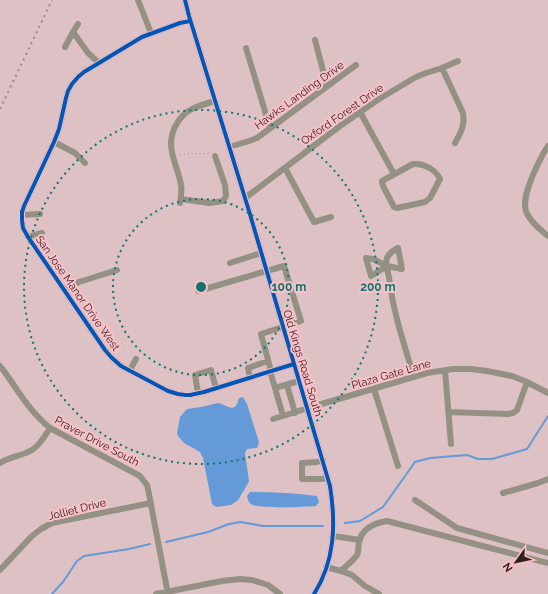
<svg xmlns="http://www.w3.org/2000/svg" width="548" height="594" viewBox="0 0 548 594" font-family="Raleway,sans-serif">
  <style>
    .water { fill: #649ad7 }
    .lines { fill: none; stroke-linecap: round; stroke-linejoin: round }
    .stream { stroke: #649ad7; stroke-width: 2 }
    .path { stroke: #9d938d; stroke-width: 1; stroke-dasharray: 1 3; stroke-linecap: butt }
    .minor { stroke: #949083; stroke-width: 6 }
    .rail { stroke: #978b86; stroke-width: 2; stroke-dasharray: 2 4; stroke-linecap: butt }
    .cycleway-casing { stroke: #f8c0c7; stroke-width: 6 }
    .cycleway { stroke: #0057b8; stroke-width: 4 }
    .ring { fill: none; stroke: #0f766e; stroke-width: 2; stroke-dasharray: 2 4 }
    .labels { text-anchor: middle; stroke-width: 4; stroke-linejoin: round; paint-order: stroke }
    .street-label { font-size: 11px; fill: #321e21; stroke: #f8c0c7 }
    .centre { fill: #0f766e; stroke: #f8c0c7; stroke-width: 2 }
    .ring-label { font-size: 12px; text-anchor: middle; font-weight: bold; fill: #0f766e; stroke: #f8c0c7; stroke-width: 4; stroke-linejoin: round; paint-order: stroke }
  </style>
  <rect width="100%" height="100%" fill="#dec1c4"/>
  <!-- water -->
  <path class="water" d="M243,397l4,7 12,38 -2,6 -10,1 -2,4 4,28 -2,4 -9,15 -7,5 -15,2 -4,-3 -9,-46 -3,-6 -16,-9 -6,-7 -1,-3 3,-16 7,-8 14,-2 17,-4c10,2 17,12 21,-5z
    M250,492h2c21,0 44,1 65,4l2,6 -3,4c-11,1 -59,3 -65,-2 -3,-2 -3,-5 -4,-8z"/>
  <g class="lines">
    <!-- stream -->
    <path class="stream" d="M345,523l15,-2 23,-14 32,-45 15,-4 37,-3 11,4h14l35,-10 21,-33
      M166,542l42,-10 21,-8 12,-2 22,4h60
      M52,594l11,-12 14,-21 7,-5 45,-7 21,-5"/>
    <!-- path -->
    <path class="path" d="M180,155l11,-2 8,1 11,-1"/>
    <!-- minor -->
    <path class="minor" d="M138,0l13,33
      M185,0l4,16 60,195 81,275c6,38 5,75 -16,108
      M190,21l-10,2 -38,14 -58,35 -6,5 -6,7 -4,7 -2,7 -7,31 -5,13 -30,64 -2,6v8l1,8 5,9 77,113 6,7 10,9 47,25 10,3 7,1h5l14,-3 90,-28
      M73,32l15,21 11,10
      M315,40l12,46
      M65,47l8,-15 5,-8
      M246,48l24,80
      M442,68l21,45c2,13 -2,19 -8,30
      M360,112l34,62
      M54,142l21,11 10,10
      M548,146c-7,10 -11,20 -16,31 -12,31 -10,38 16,59
      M229,147l20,-6 8,-3 99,-73
      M413,164c11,-1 23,6 27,15l-10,19 -5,4 -28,6 -3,-1 -11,-21 -1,-5z
      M285,168l29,54 17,-5
      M245,198l95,-72 39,-27 37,-22 10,-4 16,-5 16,-7
      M181,199l28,4 14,-2 3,-5 -1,-11 -10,-29
      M180,203c1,-6 2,-13 1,-18 -2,-12 -7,-22 -9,-33 -4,-18 6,-37 22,-44 7,-3 14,-5 21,-7
      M22,215l18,-1
      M28,237l14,-4
      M230,263l31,-10
      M387,266l-16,10 -5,-18 7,1 14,7 15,3 -4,-21c-4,2 -9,5 -11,10 -2,6 1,14 2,19 4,35 15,67 25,100
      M64,289l15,-7 38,-12
      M198,291l86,-25 17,55 -40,13 10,37
      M0,366l4,5c15,21 26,41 46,57l90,48 7,9 1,4 20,105
      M130,370l6,-11
      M445,370l6,74
      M270,371l5,17 24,-7
      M250,378l-2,-10 20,-7
      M287,385l8,28
      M275,388l8,28 25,-8 119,-35 26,-4h18l16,2 25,5 15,6 21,11
      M374,389l24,77
      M198,393l-3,-18 16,-5 5,18
      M448,412l60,2 5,-1 4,-3 10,-28
      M273,419l10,-3
      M323,460l-7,2 -14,1v16h19l7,-1
      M0,463c11,-7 22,-7 32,-13 8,-5 13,-14 18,-22
      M503,493l35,-10 10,-4
      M415,500l42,28 91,25
      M333,536l27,4
      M326,567l15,4
      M0,570l32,-34 9,-7 11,-6 99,-20
      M156,594l66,-13 18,-2 12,1 16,5 12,9
      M379,594l-14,-8 -13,-11 -11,-4c5,-5 12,-10 16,-16 2,-4 1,-9 2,-13 3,-14 16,-19 28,-21l161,42"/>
    <!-- rail -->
    <path class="rail" d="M0,109l52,-109"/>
    <!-- cycleway casing -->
    <g class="cycleway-casing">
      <path id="cycleway" d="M185,0l4,16 60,195 81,275c6,38 5,75 -16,108
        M190,21l-10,2 -38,14 -58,35 -6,5 -6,7 -4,7 -2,7 -7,31 -5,13 -30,64 -2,6v8l1,8 5,9 77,113 6,7 10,9 47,25 10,3 7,1h5l14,-3 90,-28"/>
    </g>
    <!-- cycleway -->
    <use href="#cycleway" class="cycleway"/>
  </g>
  <!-- distance rings -->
  <g class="ring">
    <circle cx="201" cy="287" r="88"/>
    <circle cx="201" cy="287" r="177"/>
  </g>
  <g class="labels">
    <!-- street labels -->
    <g class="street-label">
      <text transform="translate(299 95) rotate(-36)" y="4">Hawks Landing Drive</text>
      <text transform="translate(342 114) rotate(-35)" y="4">Oxford Forest Drive</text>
      <text transform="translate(78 293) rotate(55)" y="4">San Jose Manor Drive West</text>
      <text transform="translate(303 363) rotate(73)" y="4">Old Kings Road South</text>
      <text transform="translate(391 374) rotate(-16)" y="4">Plaza Gate Lane</text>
      <text transform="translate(97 441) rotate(28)" y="4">Praver Drive South</text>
      <text transform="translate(77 509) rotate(-14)" y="4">Jolliet Drive</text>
    </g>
  </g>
  <circle cx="201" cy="287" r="6" class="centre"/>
  <g class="ring-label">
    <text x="289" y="291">100 m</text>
    <text x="378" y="291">200 m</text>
  </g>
  <!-- north arrow -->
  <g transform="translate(516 562) rotate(237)" stroke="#f8c0c7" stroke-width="3" paint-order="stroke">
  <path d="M0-3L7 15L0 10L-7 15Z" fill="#321e21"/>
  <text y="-6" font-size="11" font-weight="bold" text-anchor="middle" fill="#321e21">N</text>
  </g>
</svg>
